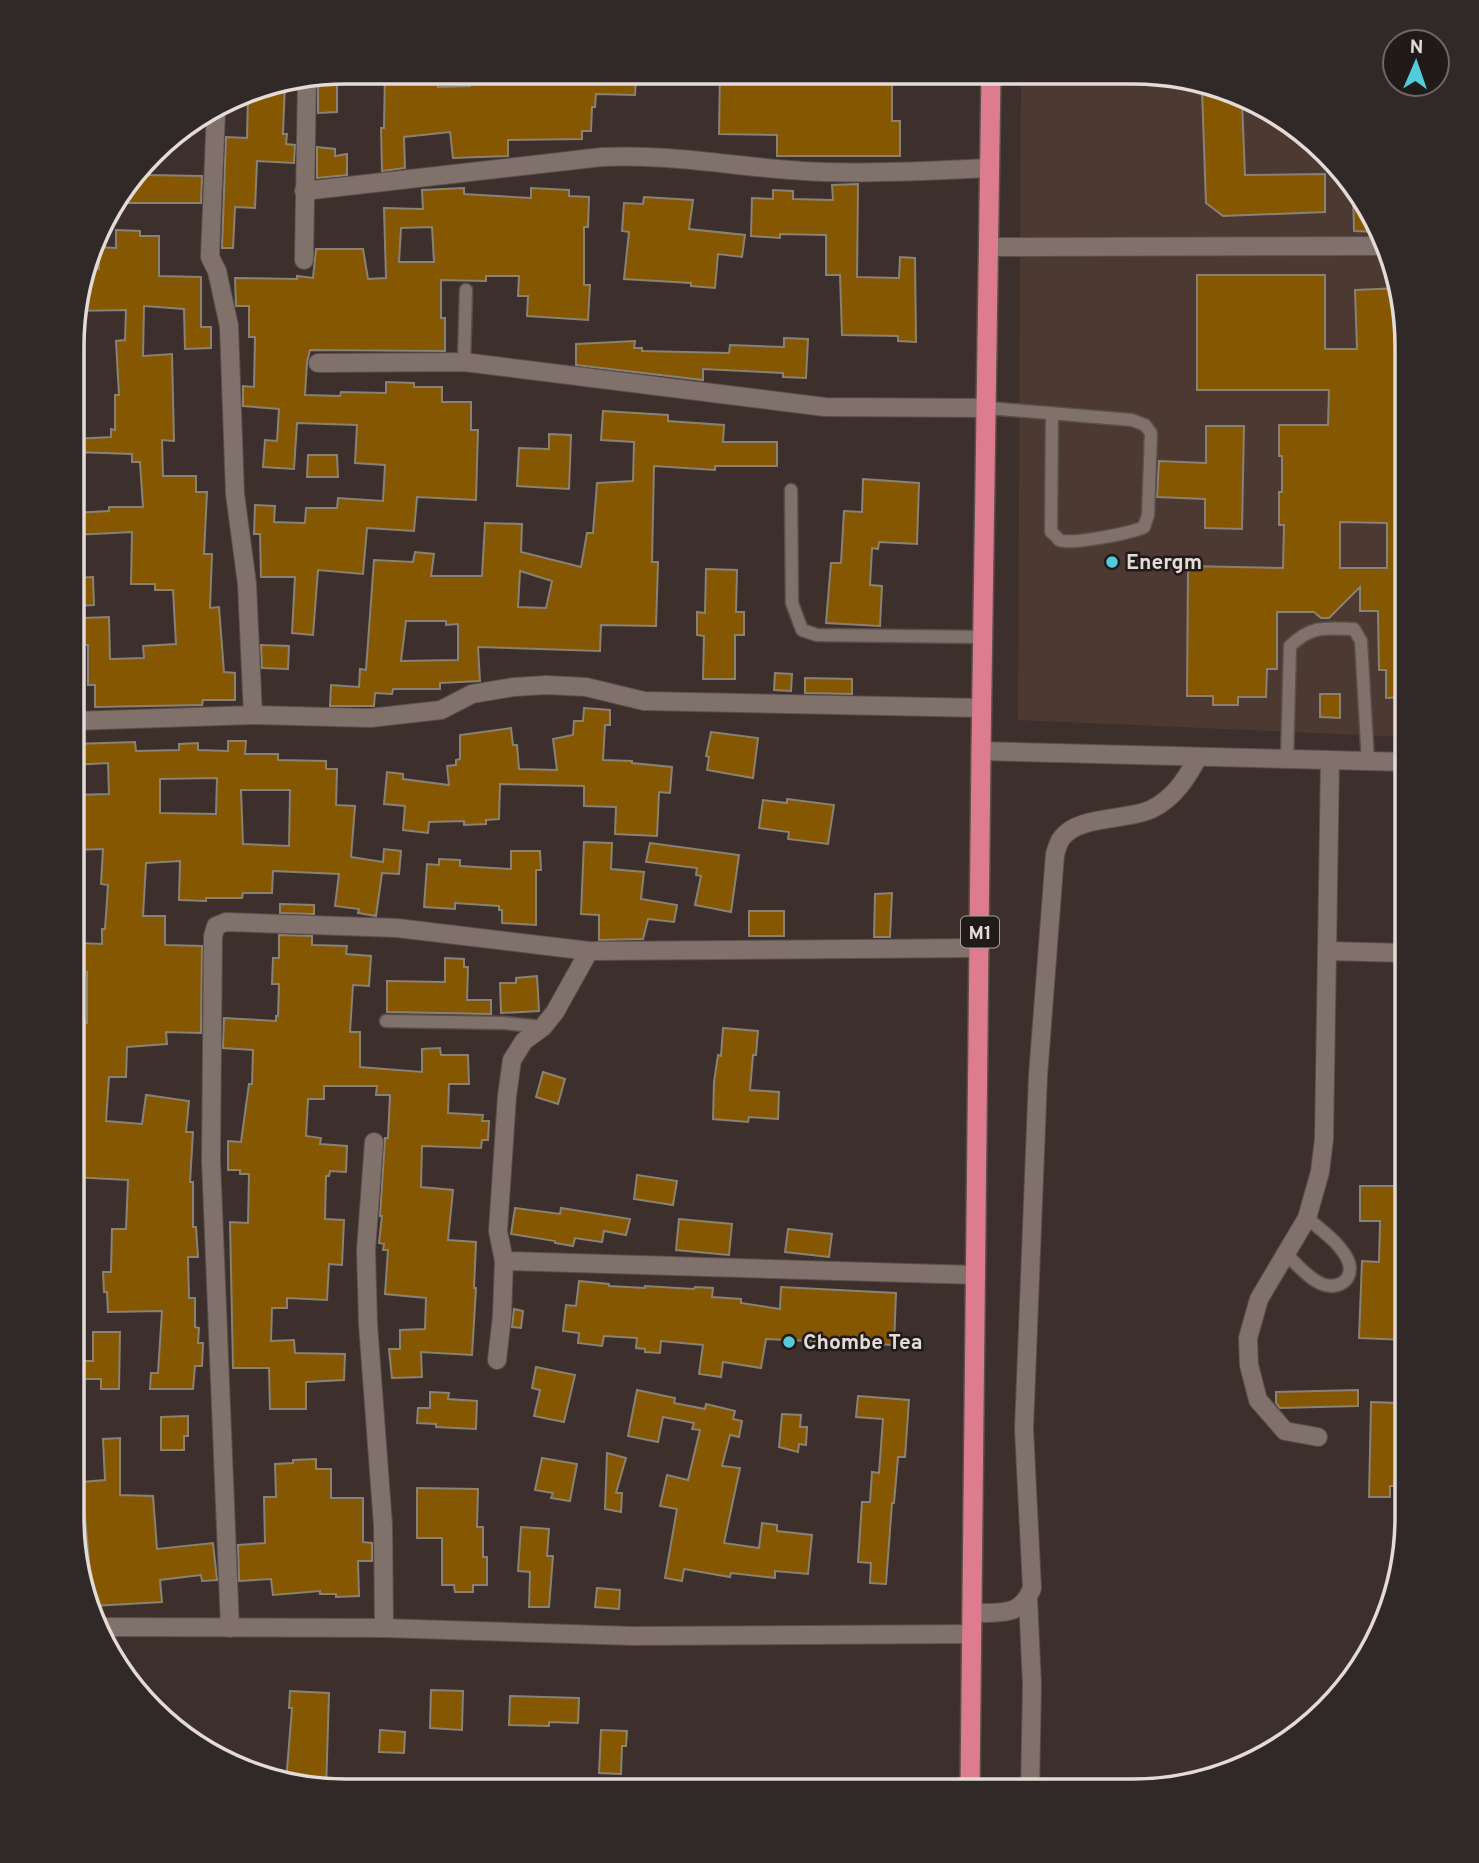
<svg xmlns="http://www.w3.org/2000/svg" width="1479" height="1863" viewBox="0 0 1479 1863" font-family="Overpass,sans-serif">
  <style>
    .built { fill: #4c3932 }
    .building { fill: #855700; stroke: #8a8175; stroke-width: 2; fill-rule: evenodd }
    .lines { fill: none; stroke-linecap: round; stroke-linejoin: round }
    .service-casing { stroke: #5a4f4b; stroke-width: 15 }
    .minor-casing { stroke: #5a4f4b; stroke-width: 20 }
    .tertiary-casing { stroke: #5a4f4b; stroke-width: 20 }
    .trunk-casing { stroke: #5a4f4b; stroke-width: 22 }
    .service { stroke: #80716b; stroke-width: 12 }
    .minor { stroke: #80716b; stroke-width: 18 }
    .tertiary { stroke: #80716b; stroke-width: 18 }
    .trunk { stroke: #dd7c8e; stroke-width: 19 }
    .poi-dot { fill: #53cbda; stroke: #201a18; stroke-width: 2.5 }
    .labels { text-anchor: middle; stroke-width: 5; stroke-linejoin: round; paint-order: stroke }
    .shield { fill: #201a18; stroke: #a9a19e; stroke-width: 2 }
    .shield-label { font-size: 19px; font-weight: bold; fill: #e4dbd8 }
    .poi-label { font-size: 21px; font-weight: bold; fill: #e4dbd8; stroke: #201a18; text-anchor: start }
    .rim { fill: none; stroke: #e4dbd8; stroke-width: 3.5 }
  </style>
  <rect width="100%" height="100%" fill="#3d302c"/>
  <!-- built -->
  <path class="built" d="M1021,74h148l117,44 85,91 27,67 9,70v391l-389,-17z"/>
  <!-- building -->
  <path class="building" d="M385,72h24v8h29v7l32,-1v-14l166,2 -1,21 -39,-1 -1,13h-3l-1,24h-9v8l-74,1v16l-55,2 -3,-26 -46,5 1,31 -23,3 -1,-43h3z
    M337,73v39l-19,1v-37z
    M720,73h172v48h8v35h-123v-21l-58,-1z
    M285,82l-2,52h4l-1,10 9,1 -1,18 -37,-2 -2,47 -20,-1 -2,41h-11l4,-111 21,1 1,-43h21l-1,-10z
    M1202,90h9l31,12 3,73 80,-1v38l-102,4 -17,-13z
    M317,147l18,2v7l12,-2v21l-30,3z
    M150,159l-1,16 53,1 -1,27h-76l1,-15z
    M858,184l-1,93 42,1 1,-21 15,1 1,84 -18,-1v-5l-56,-1 -2,-60h-14v-40l-46,-1v4l-29,-2 1,-38 21,1v-9l20,1v8l40,1 -1,-15z
    M464,188v6l67,4v-10l38,2v6l20,1 -1,30h-4v58h6l-2,35 -61,-4 1,-20h-10l1,-20h-33v5l-45,-1v38h4v33l-135,-1 -3,12 -2,33 35,1 1,-4 45,1v-11l28,1v4h28v15h29v28h7l-2,70 -59,-3 -3,34 -47,-3 -4,46 -45,-4 -5,65 -21,-2 3,-56h-34l-1,-43h-6l1,-29 20,1 -1,16 31,1 1,-15h31l1,-10 45,3 2,-36 -30,-2 2,-38 -60,-2 -3,46 -31,-2 2,-27 12,1 2,-32 -36,-3v-20l11,1 1,-50h-6v-31h-13l-1,-28 62,1v-3l16,2 3,-29h47l5,30 18,-1 -2,-70 39,1 -1,-19zM432,227l2,35h-35l2,-34z
    M1353,190l18,19 9,23 -26,-1z
    M644,197l49,3 -4,29 56,6 -3,22 -24,-3 -3,34 -24,-2v-3l-67,-4 5,-47 -7,-1 2,-28 19,1z
    M116,230l24,1v5h19v40l42,1v50h10v21l-26,1 -1,-40 -40,-3 -1,50 29,-2 2,87 -12,-1 1,36h33v16h11l-3,62h8l-2,54 9,-1 5,65 11,1v27h-32l-1,5 -107,2v-22h-7v-40h-4v-27l25,-1 1,42 34,-1 -1,-12 33,-2 -3,-54h-18v-6h-24l1,-52 -58,3v-22l35,-2v-4h34l-3,-45h-8v-8l-58,-2v-13l37,-2v-8l4,1v-35h4l-3,-54 9,-1 1,-30 -52,1 14,-42h11v-22l17,1z
    M1197,275h128v74h32l-2,-59 45,-2 7,58v351l-21,1v-28h-7l-1,-59h-18v-24l-31,31h-8l-7,-6h-37v57h-10l-1,28h-28v8h-25v-9h-26l1,-130 95,2 1,-43h-5v-33h3v-36h-3v-31h49l1,-35h-132zM1340,522l47,1v45h-47z
    M784,338l24,1 -2,39 -23,-1v-4l-80,-4v11l-127,-15v-21l59,-3 -1,7h8v3l87,2 1,-8 54,2z
    M603,411l65,4v6l56,4 -1,17h54v24h-62v4l-61,-4 -2,96h6l-2,64 -55,-1 -1,26 -122,-4 2,34 -40,2v6h-47l-1,5 -17,-1 -1,13h-44l1,-21 28,2 1,-18 6,1 8,-110 39,2 2,-10 19,2 -3,22h51l3,-53 37,1 -1,28 60,15 6,-34h6l4,-50 36,-2 1,-39 -33,-2zM520,571l32,10 -6,27 -28,-1zM406,621h40v4l12,-1v36l-57,1z
    M1206,426h38l-2,103 -37,-1v-29l-48,-2 2,-36 47,2z
    M549,434l22,1 -2,54 -52,-3 2,-38 30,1z
    M308,455h29l1,22h-31z
    M863,479l56,4 -2,61 -38,-2 -1,7 -6,-1 -2,37 12,1 -2,40 -54,-3 5,-60h10l3,-52 18,1z
    M706,569l31,1 -1,42h8v23h-9v44h-32l1,-43 -7,-1v-23l8,1z
    M93,577l1,28 -18,1 -2,-28z
    M261,645l28,1 -1,23 -26,-1z
    M775,673l17,1 -1,17 -17,-1z
    M805,678l47,1v15l-47,-1z
    M1320,694h20v24l-20,-1z
    M584,708l26,2v15h-5l-2,35 29,1v2l40,4 -2,26 -11,-1 -2,44 -42,-2 1,-27 -32,-1v-20l-84,-2 -1,35 -13,1v4l-22,1v-4l-35,1 -1,11 -25,-3 2,-24 -21,-2 3,-32 16,2v5l46,6 -2,-19 9,-1v-5l4,-1v-24l51,-7 2,17h4l2,24 38,1 -4,-31 20,-4 1,-14h9z
    M711,732l47,6 -5,40 -46,-8 2,-13 -3,-1z
    M228,741h18l-1,13h33v6l48,1v8h11l-1,36 19,1 -4,51 32,5 1,-13 17,2 -2,23 -17,-1 -6,43 -18,-3 1,-4 -24,-3 4,-32 -66,-3 -1,22h-29l-1,5h-36v3l-27,-1 1,-39 -34,2 -3,53h22v29l37,1 -1,87 -35,-1 1,12 -40,3 -1,30h-17l-3,44 36,3 4,-29 43,6 -3,31h7l-3,50h3v45h3l2,30h-10l1,41h6v29l4,1 -1,15h5l-1,23h-7l-2,23h-43l1,-16h7l4,-62 -54,1 -1,-20h-3l-1,-20h8l1,-43h14l2,-49 -56,-3 1,-57 3,-36h2l1,-61h8v-51h-7v-29l22,1v-15h3l3,-44 -7,-1 2,-35 -30,1v-55l36,-1 -1,-31 -35,2v-21l62,-2 1,9 43,-1v-6l19,-1v7l30,1zM217,778l-1,36 -56,-1v-34zM241,790h49l-1,56 -46,-2z
    M787,799l47,6 -6,39 -40,-5 1,-7 -30,-4 4,-28 24,3z
    M584,842l28,1 -1,26 33,3 -3,27 36,6 -3,17 -26,-3 -5,20 -44,1v-25l-18,-1z
    M650,843l89,12 -8,57 -36,-7 6,-29 -5,-1 1,-7 -51,-6z
    M511,851h29l1,19h-5v55l-34,-2v-13h-3v-4l-44,-3v6l-31,-2 3,-43 12,1v-6l21,1v6l51,3z
    M892,893l-2,44h-16l1,-43z
    M280,904l34,1v9l-34,-1z
    M749,911h35v25h-35z
    M279,935l33,1v9l35,1 -1,8 25,2 -2,30 -16,-1 -3,47h10v35l62,5v-23l18,-1 1,7h27l1,29h-20l-1,29 35,2 -1,6h7l-1,19h-6l-1,8 -59,-2 -1,41 32,3 -5,50 28,2 -2,46h2l-4,67 -51,-3 1,25 -30,1 -3,-29h11v-19l25,-1 1,-31 -41,-4 3,-44h-5l1,-6 -5,-1 3,-27h-2l5,-78h3l2,-43h-14l1,-9h-53v13h-16l-2,37 15,2 -1,6 27,2 -1,26 -16,-1 -1,5h-3l-1,43 19,1 -2,45 -13,-1 -2,36 -40,-2v10h-15l-1,33 23,-1 1,13 50,1 -1,26 -38,2v27h-36l-1,-41h-36l-3,-146 18,1 1,-49h-9v-4h-12v-29l13,1 8,-58h3l1,-34 -30,-2 1,-30 52,3v-5h2l1,-32h-7l1,-26h6z
    M445,958l19,1v8h4l-1,33h24v14l-104,-2v-31l58,1z
    M537,976l2,35 -38,2 -1,-30h16v-5z
    M723,1028l35,3 -2,24h-3l-3,35 29,2 -1,27 -29,-2 -1,5 -35,-3 1,-37 4,-27 3,1z
    M543,1072l22,7 -7,25 -22,-7z
    M637,1175l40,6 -4,24 -39,-6z
    M1360,1186h47v35h-3l-2,103h5v16l-48,-2 3,-77 17,1 1,-41h-20z
    M515,1208l45,6 1,-6 69,11 -4,16 -22,-4 -2,11 -27,-4 -2,8 -18,-3v-2l-44,-7z
    M679,1219l53,5 -3,31 -53,-5z
    M788,1229l44,5 -3,23 -44,-5z
    M579,1281l30,3v2l36,2v-2l49,3 1,-2 18,1 -1,9 29,2v4l39,6 1,-22 115,6 -2,52 -128,-6 -5,29 -38,-6 -2,15 -22,-3 4,-29 -42,-4 -1,12 -15,-1v-3l-9,-1 1,-10 -33,-2 -2,10 -24,-3 1,-10 -16,-2 3,-26 10,1z
    M514,1309l9,2 -2,17 -9,-1z
    M93,1332h27l-1,57h-18v-10h-18v-18h10z
    M536,1367l39,8 -11,47 -30,-6 6,-26 -8,-2z
    M637,1390l38,8 -1,5 31,6 1,-5 29,7 -2,8 9,2 -3,16 -9,-2 -8,31 18,2 -16,75 35,5 3,-25 15,2v6l35,4 -4,39 -33,-3v7l-44,-5 -1,4 -46,-8 -2,12 -17,-3 12,-69 -17,-3 7,-31 21,5 12,-50 -8,-1 2,-6 -31,-6 -5,25 -30,-6z
    M1358,1390v16l-78,2 -4,-5v-11z
    M430,1392l19,1 -1,6 29,2 -1,28 -40,-2v-3l-19,-1 1,-15h12z
    M858,1396l51,4 -4,57h-7l-4,46h-2l-6,81 -16,-1 1,-20 -13,-1 4,-60h8l2,-30 7,1 4,-54 -27,-2z
    M1371,1402l30,1 -1,83h-10v11h-21z
    M782,1414l19,1 -1,12h7l-1,18 -7,-1 -1,8 -19,-5z
    M188,1416v20h-4v14h-23v-33z
    M120,1438v57l33,1 4,53 56,-6 4,37 -15,1 -1,-6 -41,5 2,22 -69,4 -11,-124 23,-2 -2,-41z
    M607,1453l19,5 -10,35h6l-1,19 -16,-3z
    M542,1458l35,6 -7,37 -19,-3 2,-5 -18,-3z
    M316,1459v10h15v29h32v44l9,1v18h-14l1,35 -23,1v-3h-16v-3l-47,4 -2,-16 -32,2 -1,-36 27,-2 -1,-46h12l-1,-33 18,-1v-3z
    M417,1488l61,1 -1,38h6v30h4v28h-14v7h-18l-1,-7h-12v-47h-25z
    M521,1527l28,2 -2,27h6l-4,51h-20l1,-35 -12,-1z
    M597,1588l23,2 -1,19 -24,-2z
    M431,1690l32,1 -1,39 -32,-2z
    M290,1691l39,2 -3,97 -40,-8 6,-74h-3z
    M510,1696l69,2 -1,25 -29,-1v4l-40,-1z
    M380,1730l25,2 -1,21 -25,-1z
    M601,1730l26,1 -1,15h-4l-1,28 -22,-1z"/>
  <g class="lines">
    <!-- service casing -->
    <g class="service-casing">
      <path id="service" d="M464,362l2,-72
        M988,408l144,12 13,5 6,8 -3,82 -4,12c-13,6 -72,18 -85,13 0,-1 -7,-8 -8,-8l1,-118
        M791,490l1,113 10,27 15,5 166,2
        M1287,760l3,-114c22,-21 35,-18 64,-17l7,12 7,121
        M386,1021l118,2 39,4
        M1404,1158l3,-94
        M1287,1255c13,12 34,40 55,28 7,-4 9,-12 7,-20 -6,-18 -28,-33 -42,-45"/>
    </g>
    <!-- minor casing -->
    <g class="minor-casing">
      <path id="minor" d="M216,111l-6,146 7,14 12,55 6,168 12,90 6,131
        M304,191l298,-34c76,-4 147,13 223,15 55,2 111,-2 165,-4
        M989,247l397,-1
        M304,260l3,-182
        M318,363l146,-1 361,45 163,1
        M73,721l180,-6 117,3 71,-8 31,-16 42,-7 32,-2 40,2 58,14 338,7
        M1327,951l80,2
        M374,1142l-8,108 2,74 15,201 1,103
        M504,1261l472,14
        M497,1360l5,-44 2,-55 -6,-30 9,-135 5,-36 12,-19 19,-14 12,-15 34,-61
        M1318,1437l-33,-6 -27,-31 -9,-35 -1,-27 11,-39 48,-81 13,-46 4,-33 6,-378
        M72,1512l3,28
        M1028,1598l4,87 -2,106
        M972,1613c26,-1 49,5 60,-25l-8,-159 14,-353 17,-222c2,-5 3,-11 6,-15 16,-24 66,-18 91,-30 22,-11 35,-31 46,-52
        M230,1628l-19,-468 2,-224 3,-10 10,-4 171,6 192,23 391,-3"/>
    </g>
    <!-- tertiary casing -->
    <g class="tertiary-casing">
      <path id="tertiary" d="M981,751l426,11
        M97,1627l287,1 250,8 337,-2"/>
    </g>
    <!-- trunk casing -->
    <g class="trunk-casing">
      <path id="trunk" d="M970,1791l11,-1040 10,-677"/>
    </g>
    <!-- service -->
    <use href="#service" class="service"/>
    <!-- minor -->
    <use href="#minor" class="minor"/>
    <!-- tertiary -->
    <use href="#tertiary" class="tertiary"/>
    <!-- trunk -->
    <use href="#trunk" class="trunk"/>
  </g>
  <!-- markers -->
  <g class="poi-dot">
    <circle cx="1112" cy="562" r="7"/>
    <circle cx="789" cy="1342" r="7"/>
  </g>
  <g class="labels">
    <!-- shield labels -->
    <rect class="shield" x="961" y="916.5" width="38" height="31" rx="5"/>
    <g class="shield-label">
      <text x="980" y="939">M1</text>
    </g>
    <!-- poi labels -->
    <g class="poi-label">
      <text x="1126" y="569">Energm</text>
      <text x="803" y="1349">Chombe Tea</text>
    </g>
  </g>
  <!-- crop -->
  <path d="M0 0H1479V1863H0ZM346 84H1133A262 262 0 0 1 1395 346V1517A262 262 0 0 1 1133 1779H346A262 262 0 0 1 84 1517V346A262 262 0 0 1 346 84Z" fill="#302927" fill-rule="evenodd"/>
  <path class="rim" d="M346 84H1133A262 262 0 0 1 1395 346V1517A262 262 0 0 1 1133 1779H346A262 262 0 0 1 84 1517V346A262 262 0 0 1 346 84Z"/>
  <!-- north arrow -->
  <g transform="translate(1416 63) rotate(2)"><circle r="33" fill="#201a18" stroke="#6e6765" stroke-width="2"/>
  <path d="M0-5L12 26L0 18L-12 26Z" fill="#53cbda"/>
  <text y="-10" font-size="19" font-weight="bold" text-anchor="middle" fill="#e4dbd8">N</text>
  </g>
</svg>
